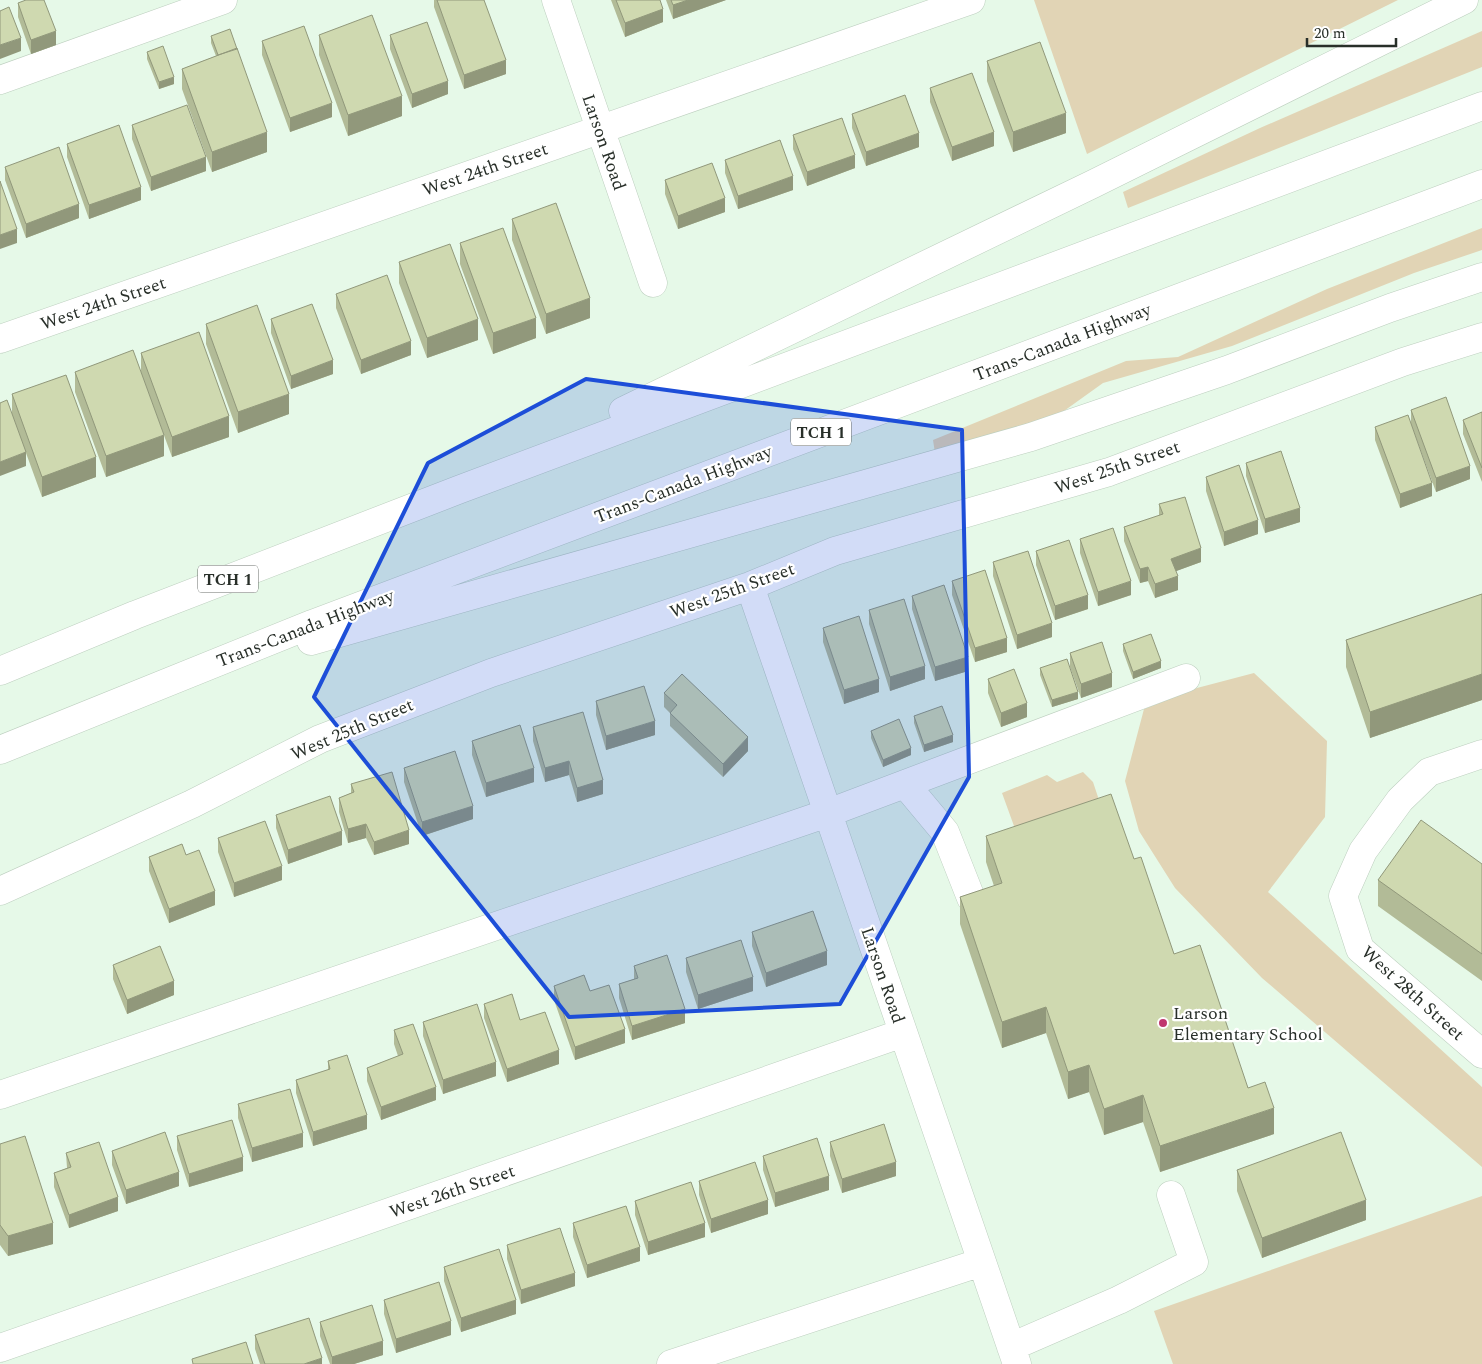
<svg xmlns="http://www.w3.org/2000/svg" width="1482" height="1364" viewBox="0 0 1482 1364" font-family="Spectral,serif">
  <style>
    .green { fill: #e1d4b5 }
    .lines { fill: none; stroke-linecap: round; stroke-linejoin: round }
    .minor-casing { stroke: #bdcfbf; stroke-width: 29 }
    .highway-casing { stroke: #bdcfbf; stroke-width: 29 }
    .minor { stroke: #fff; stroke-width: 28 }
    .highway { stroke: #fff; stroke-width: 28 }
    .wall { fill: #b2bb97 }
    .shaded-wall { fill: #91987b }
    .building { fill: #cfd9b0; stroke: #91987b }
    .marked { fill: #1d4ed8; fill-opacity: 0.2; stroke: #1d4ed8; stroke-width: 4; stroke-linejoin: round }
    .poi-dot { fill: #c0366f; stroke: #fff; stroke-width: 2 }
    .labels { text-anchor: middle; stroke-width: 4.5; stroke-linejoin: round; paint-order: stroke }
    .shield { fill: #fff; stroke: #686d69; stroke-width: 1 }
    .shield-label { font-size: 16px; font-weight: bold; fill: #282f29 }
    .street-label { font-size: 18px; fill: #282f29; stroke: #fff }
    .poi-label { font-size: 18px; fill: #282f29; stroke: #fff; text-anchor: start }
  </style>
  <rect width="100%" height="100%" fill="#e6f9e8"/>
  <!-- green -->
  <path class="green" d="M1034,0h364l-311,154z
    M1482,31v36l-354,141 -5,-16 137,-64z
    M1482,228v22l-68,23 -182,73 -129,37 -53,38 -115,32 -2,-13 193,-79 52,-4 149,-68z
    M1254,673l73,68 -2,76 -57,75 214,195v80l-220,-189 -87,-90 -36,-57 -14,-50 19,-72 53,-21z
    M1083,772l10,10 9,27 -84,28 -16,-44 45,-18 10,7z
    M1482,1196v168h-309l-19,-53z"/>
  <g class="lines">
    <!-- minor casing -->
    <g class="minor-casing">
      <path id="minor" d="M556,0l97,283
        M0,80l223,-80
        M0,339l971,-339
        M750,586l267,778
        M1482,754l-53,18 -29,28 -37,51 -20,45 17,53 122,105
        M905,784l40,48 26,66
        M0,891l192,-87 128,-65 171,-66 259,-87 85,-35 274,-79 294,-110 79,-25
        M0,1095l828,-282 358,-135
        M1011,1347l108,-47 75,-38 -23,-67
        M0,1348l903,-315
        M671,1364l311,-102"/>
    </g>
    <!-- highway casing -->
    <g class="highway-casing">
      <path id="highway" d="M623,411l470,-227 371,-184
        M311,641l720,-204 196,-67 163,-62 92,-31
        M0,671l135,-56 323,-125 1024,-384
        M0,750l312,-126 1170,-440"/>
    </g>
    <!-- minor -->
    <use href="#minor" class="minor"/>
    <!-- highway -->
    <use href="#highway" class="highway"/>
  </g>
  <!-- wall -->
  <path class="wall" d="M434,0h50l22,74 -42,15 -30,-82z
    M611,0h49l3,22 -38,15z
    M666,0h60l-53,19z
    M18,3l38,42 -25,9 -13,-37z
    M319,35l83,81 -54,20 -29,-81z
    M390,35l58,59 -36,14 -22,-59z
    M211,36l56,116 -55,20 -30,-83v-20l34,-13 -5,-13z
    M262,41l70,76 -42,15 -28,-77z
    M147,52l27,32 -15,5 -12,-30z
    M987,61l79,72 -53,19 -26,-71z
    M930,88l64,58 -42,15 -22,-59z
    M852,114l67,33 -53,19 -14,-38z
    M132,125l74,46 -55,20 -19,-52z
    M793,135l62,33 -48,18 -14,-37z
    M67,144l74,56 -52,19 -22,-62z
    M725,160l68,30 -55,19 -13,-36z
    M5,167l74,51 -53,20 -21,-58z
    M665,180l60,32 -47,17 -13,-35z
    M512,219l78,99 -44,16 -34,-94z
    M460,243l76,95 -43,16 -33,-90z
    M399,262l79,78 -51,18 -28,-75z
    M336,294l75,61 -50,19 -25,-66z
    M271,319l62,55 -42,15 -20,-56z
    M206,324l83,90 -51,19 -32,-89z
    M141,353l88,84 -57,20 -31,-84z
    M75,372l89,84 -58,21 -31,-85z
    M12,394l84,83 -54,20 -16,-44v13l-14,-52z
    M1411,410l59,69 -34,13 -25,-68z
    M1482,412v70l-19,-48v-14z
    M1375,427l57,69 -32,12 -25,-68z
    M1246,463l54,59 -35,11 -19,-57z
    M1206,477l52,57 -34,12 -18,-55z
    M1159,504l42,58 -25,9 2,19 -23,8 -7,-17 -8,2 -16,-42v-14l35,-11z
    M1080,539l51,56 -33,11 -18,-53z
    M1036,551l52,58 -33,11 -19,-55z
    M993,562l59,75 -35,12 -24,-73z
    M952,581l55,71 -32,10 -23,-67z
    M1482,594v106l-112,38 -24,-71v-27z
    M912,596l56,75 -33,10 -23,-72z
    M869,610l56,69 -35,12 -21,-67z
    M823,628l56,64 -35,12 -21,-62z
    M1123,644l38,24 -28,11 -10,-28z
    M1070,653l42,34 -31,11 -11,-31z
    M1040,668l38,31 -26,8 -12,-32z
    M988,679l39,38 -26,10 -13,-34z
    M664,693l84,58 -25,26 -53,-51v-13l-6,-6z
    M596,701l59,34 -49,15 -10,-35z
    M914,716l39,26 -29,10 -10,-29z
    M533,727l70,67 -26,8 -8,-27 -24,7 -12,-41z
    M871,731l40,24 -28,12 -12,-29z
    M472,741l62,41 -48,15 -14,-42z
    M404,768l69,51 -51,17 -18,-54z
    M351,784l58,60 -35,11 -8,-17 -18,5 -9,-31v-14l12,-5z
    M276,815l66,30 -54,19 -12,-36z
    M986,836l148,23 40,95 100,180 -114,38 -17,-50 -39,13 -15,-43 -21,7 -22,-66 -44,15 -42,-124v-27l34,-11 -8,-24z
    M218,838l64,42 -48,17 -16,-45z
    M186,855l29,50 -46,18 -20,-52v-14z
    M1482,864v117l-104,-75v-26z
    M752,932l75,33 -61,22 -14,-41z
    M686,958l67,33 -55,18 -12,-37z
    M113,965l61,30 -47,19 -14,-35z
    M634,966l51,57 -53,17 -13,-42v-14l15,-5z
    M554,986l36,5 35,52 -50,17 -21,-60z
    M484,1004l36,16 39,44 -52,18 -23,-64z
    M423,1022l73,54 -53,18 -20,-58z
    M394,1030l42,70 -55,20 -14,-39v-13l31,-12 -4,-12z
    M328,1061l39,68 -54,17 -17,-53v-13l32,-10z
    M238,1104l65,43 -51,15 -14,-44z
    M177,1136l66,35 -54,16 -12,-37z
    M830,1142l66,34 -54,17 -12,-37z
    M0,1144l53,100 -45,12 -8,-11z
    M112,1151l67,35 -53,18 -14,-39z
    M66,1153l52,58 -49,17 -15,-41v-14l13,-5z
    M763,1156l66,34 -54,17 -12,-37z
    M1237,1170l129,50 -104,38 -25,-67z
    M699,1181l69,33 -57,19 -12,-38z
    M635,1201l70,36 -57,18 -13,-40z
    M573,1223l67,38 -53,17 -14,-41z
    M507,1245l68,41 -54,18 -14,-45z
    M444,1267l72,47 -55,18 -17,-51z
    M384,1300l67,35 -55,18 -12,-39z
    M320,1322l63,33 -29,9h-24l-10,-28z
    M255,1335l67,29h-62l-5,-15z"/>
  <!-- shaded-wall -->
  <path class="shaded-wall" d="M688,0h38l-53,19v-14z
    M663,9v13l-38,15v-14z
    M56,31v14l-25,9v-14z
    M21,38v13l-21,8v-14z
    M506,60v14l-42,15v-14z
    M174,77v7l-15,5v-7z
    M448,81v13l-36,14v-14z
    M402,96v20l-54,20v-21z
    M332,103v14l-42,15v-14z
    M1066,113v20l-53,19v-20z
    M267,132v20l-55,20v-20z
    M994,132v14l-42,15v-14z
    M919,133v14l-53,19v-14z
    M855,155v13l-48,18v-14z
    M206,157v14l-55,20v-14z
    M793,176v14l-55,19v-13z
    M141,187v13l-52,19v-14z
    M725,198v14l-47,17v-13z
    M79,204v14l-53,20v-14z
    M17,229v14l-17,6v-14z
    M590,298v20l-44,16v-20z
    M536,318v20l-43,16v-21z
    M478,319v21l-51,18v-20z
    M411,341v14l-50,19v-14z
    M333,360v14l-42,15v-13z
    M289,394v20l-51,19v-21z
    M229,416v21l-57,20v-20z
    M164,435v21l-58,21v-21z
    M26,452v14l-26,10v-14z
    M96,457v20l-54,20v-20z
    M1470,466v13l-34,13v-14z
    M1432,483v13l-32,12v-14z
    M1300,508v14l-35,11v-14z
    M1258,520v14l-34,12v-14z
    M1201,548v14l-30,11v-14z
    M1148,567v14l-8,2v-14z
    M1178,576v14l-23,8v-14z
    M1131,581v14l-33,11v-14z
    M1088,595v14l-33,11v-14z
    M1052,623v14l-35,12v-14z
    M1007,638v14l-32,10v-14z
    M968,657v14l-33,10v-14z
    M1161,661v7l-28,11v-7z
    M925,666v13l-35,12v-14z
    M1112,673v14l-31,11v-14z
    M1482,674v26l-112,38v-26z
    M879,679v13l-35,12v-14z
    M1078,692v7l-26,8v-7z
    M1027,703v14l-26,10v-14z
    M655,721v14l-49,15v-14z
    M953,735v7l-29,10v-7z
    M748,737v14l-25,26v-13z
    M911,748v7l-28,12v-7z
    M569,761v14l-24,7v-14z
    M534,768v14l-48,15v-14z
    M603,780v14l-26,8v-14z
    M473,806v13l-51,17v-14z
    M366,824v14l-18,5v-14z
    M409,830v14l-35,11v-13z
    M342,831v14l-54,19v-14z
    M282,866v14l-48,17v-14z
    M215,891v14l-46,18v-14z
    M827,951v14l-61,22v-14z
    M753,977v14l-55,18v-14z
    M174,981v14l-47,19v-14z
    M1046,1007v26l-44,15v-26z
    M685,1009v14l-53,17v-14z
    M625,1029v14l-50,17v-13z
    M559,1050v14l-52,18v-13z
    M496,1062v14l-53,18v-14z
    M1089,1065v27l-21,7v-27z
    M436,1087v13l-55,20v-13z
    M1143,1095v27l-39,13v-26z
    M1274,1108v26l-114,38v-26z
    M367,1115v14l-54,17v-14z
    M303,1133v14l-51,15v-14z
    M243,1157v14l-54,16v-13z
    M896,1162v14l-54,17v-14z
    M179,1172v14l-53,18v-14z
    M829,1176v14l-54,17v-14z
    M118,1197v14l-49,17v-13z
    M768,1200v14l-57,19v-14z
    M1366,1200v20l-104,38v-20z
    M53,1223v21l-45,12v-20z
    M705,1223v14l-57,18v-13z
    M640,1247v14l-53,17v-13z
    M575,1273v13l-54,18v-14z
    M516,1300v14l-55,18v-14z
    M451,1321v14l-55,18v-14z
    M383,1341v14l-29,9h-22v-7z
    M322,1358v6h-18z"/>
  <!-- building -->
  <path class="building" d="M26,0h18l12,31 -25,9 -13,-37z
    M437,0h47l22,60 -42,15z
    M616,0h44l3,9 -38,14z
    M671,0h17l-15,5z
    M9,7l12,31 -21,7v-34z
    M372,15l30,81 -54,19 -29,-80z
    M427,22l21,59 -36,13 -22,-59z
    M304,26l28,77 -42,15 -28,-77z
    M230,29l7,20 -19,6 -7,-19z
    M1040,42l26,71 -53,19 -26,-71z
    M163,46l11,31 -15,5 -12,-30z
    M237,48l30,84 -55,20 -30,-83z
    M972,73l22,59 -42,15 -22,-59z
    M905,95l14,38 -53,19 -14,-38z
    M187,105l19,52 -55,20 -19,-52z
    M842,118l13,37 -48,17 -14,-37z
    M119,125l22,62 -52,18 -22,-61z
    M780,140l13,36 -55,20 -13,-36z
    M59,147l20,57 -53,20 -21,-57z
    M712,163l13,35 -47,18 -13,-36z
    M0,181l17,48 -17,6z
    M556,203l34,95 -44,16 -34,-95z
    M503,228l33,90 -43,15 -33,-90z
    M450,244l28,75 -51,19 -28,-76z
    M387,275l24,66 -50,19 -25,-66z
    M312,304l21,56 -42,16 -20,-57z
    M257,305l32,89 -51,18 -32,-88z
    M199,332l30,84 -57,21 -31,-84z
    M133,350l31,85 -58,21 -31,-84z
    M66,375l30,82 -54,20 -30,-83z
    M1446,397l24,69 -34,12 -25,-68z
    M7,400l19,52 -26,10v-59z
    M1482,412v56l-19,-48z
    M1408,415l24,68 -32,11 -25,-67z
    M1281,451l19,57 -35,11 -19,-56z
    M1239,465l19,55 -34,12 -18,-55z
    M1185,497l16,51 -30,11 7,17 -23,8 -7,-17 -8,2 -16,-42 39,-13 -4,-10z
    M1113,528l18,53 -33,11 -18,-53z
    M1069,540l19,55 -33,11 -19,-55z
    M1028,551l24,72 -35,12 -24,-73z
    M985,570l22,68 -32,10 -23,-67z
    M944,585l24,72 -33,10 -23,-71z
    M1482,594v80l-112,38 -24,-72z
    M904,599l21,67 -35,11 -21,-67z
    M859,616l20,63 -35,11 -21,-62z
    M1151,634l10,27 -28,11 -10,-28z
    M1102,642l10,31 -31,11 -11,-31z
    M1067,659l11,33 -26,8 -12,-32z
    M1014,669l13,34 -26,10 -13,-34z
    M682,674l66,63 -25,27 -53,-51 7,-8 -13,-12z
    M644,686l11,35 -49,15 -10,-35z
    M942,706l11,29 -29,10 -10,-29z
    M583,712l20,68 -26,8 -8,-27 -24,7 -12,-41z
    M899,719l12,29 -28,12 -12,-29z
    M520,725l14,43 -48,15 -14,-42z
    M455,751l18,55 -51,16 -18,-54z
    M392,772l17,58 -35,12 -8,-18 -18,5 -9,-31 15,-6 -3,-8z
    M1111,794l23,65 7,-2 33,97 26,-9 48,143 17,-6 9,26 -114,38 -17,-51 -39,14 -15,-44 -21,7 -22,-65 -44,15 -42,-125 42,-14 -16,-47z
    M330,796l12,35 -54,19 -12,-35z
    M1421,820l61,44v90l-104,-74z
    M265,821l17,45 -48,17 -16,-45z
    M182,844l4,11 13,-5 16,41 -46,18 -20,-52z
    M813,911l14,40 -61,22 -14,-41z
    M741,940l12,37 -55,18 -12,-37z
    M160,946l14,35 -47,19 -14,-35z
    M667,955l18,54 -53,17 -13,-42 19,-6 -4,-12z
    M584,975l6,16 19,-6 16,44 -50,18 -21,-61z
    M512,994l8,26 25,-8 14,38 -52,19 -23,-65z
    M477,1004l19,58 -53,18 -20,-58z
    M413,1024l23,63 -55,20 -14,-39 36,-14 -9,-24z
    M347,1055l20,60 -54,17 -17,-52 34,-11 -2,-8z
    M290,1089l13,44 -51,15 -14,-44z
    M232,1120l11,37 -54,17 -12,-38z
    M884,1124l12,38 -54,17 -12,-37z
    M165,1132l14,40 -53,18 -14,-39z
    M1341,1132l25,68 -104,38 -25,-68z
    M25,1136l28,87 -45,13 -8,-11v-81z
    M817,1138l12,38 -54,17 -12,-37z
    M99,1142l19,55 -49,18 -15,-42 17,-6 -5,-14z
    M755,1162l13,38 -57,19 -12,-38z
    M691,1182l14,41 -57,19 -13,-41z
    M626,1206l14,41 -53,18 -14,-42z
    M560,1228l15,45 -54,17 -14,-45z
    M499,1249l17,51 -55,18 -17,-51z
    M439,1282l12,39 -55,18 -12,-39z
    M372,1305l11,36 -51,16 -12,-35z
    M309,1318l13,40 -18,6h-39l-10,-29z
    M246,1342l7,22h-60l-1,-5z"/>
  <!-- marked area -->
  <path class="marked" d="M586,379l376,51 7,347 -129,227 -271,13 -255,-320 114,-234z"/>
  <!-- markers -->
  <circle class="poi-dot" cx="1163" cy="1023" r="5"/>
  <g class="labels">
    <!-- shield labels -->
    <g class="shield">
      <rect x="791" y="418.5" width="60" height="27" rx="4"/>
      <rect x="198" y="565.5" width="60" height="27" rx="4"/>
    </g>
    <g class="shield-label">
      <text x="821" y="438">TCH 1</text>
      <text x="228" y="585">TCH 1</text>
    </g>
    <!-- street labels -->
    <g class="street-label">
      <text transform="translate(604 142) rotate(71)" y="6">Larson Road</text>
      <text transform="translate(485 169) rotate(-19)" y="6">West 24th Street</text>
      <text transform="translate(103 303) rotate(-19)" y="6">West 24th Street</text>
      <text transform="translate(1062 342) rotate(-21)" y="6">Trans-Canada Highway</text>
      <text transform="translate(1117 467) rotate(-19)" y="6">West 25th Street</text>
      <text transform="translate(683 484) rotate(-21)" y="6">Trans-Canada Highway</text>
      <text transform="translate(732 590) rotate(-20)" y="6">West 25th Street</text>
      <text transform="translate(305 628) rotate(-21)" y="6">Trans-Canada Highway</text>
      <text transform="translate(352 729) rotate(-23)" y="6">West 25th Street</text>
      <text transform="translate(883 975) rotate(71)" y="6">Larson Road</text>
      <text transform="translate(1413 993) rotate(42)" y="6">West 28th Street</text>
      <text transform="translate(452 1191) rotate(-19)" y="6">West 26th Street</text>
    </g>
    <!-- poi labels -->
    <g class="poi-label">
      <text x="1173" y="1019">Larson<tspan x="1173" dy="21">Elementary School</tspan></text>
    </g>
  </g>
  <!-- scale -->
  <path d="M1307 38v8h89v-8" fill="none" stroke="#282f29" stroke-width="2.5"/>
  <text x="1314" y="38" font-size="15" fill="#282f29" stroke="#ffffff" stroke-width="4" paint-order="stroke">20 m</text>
</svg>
